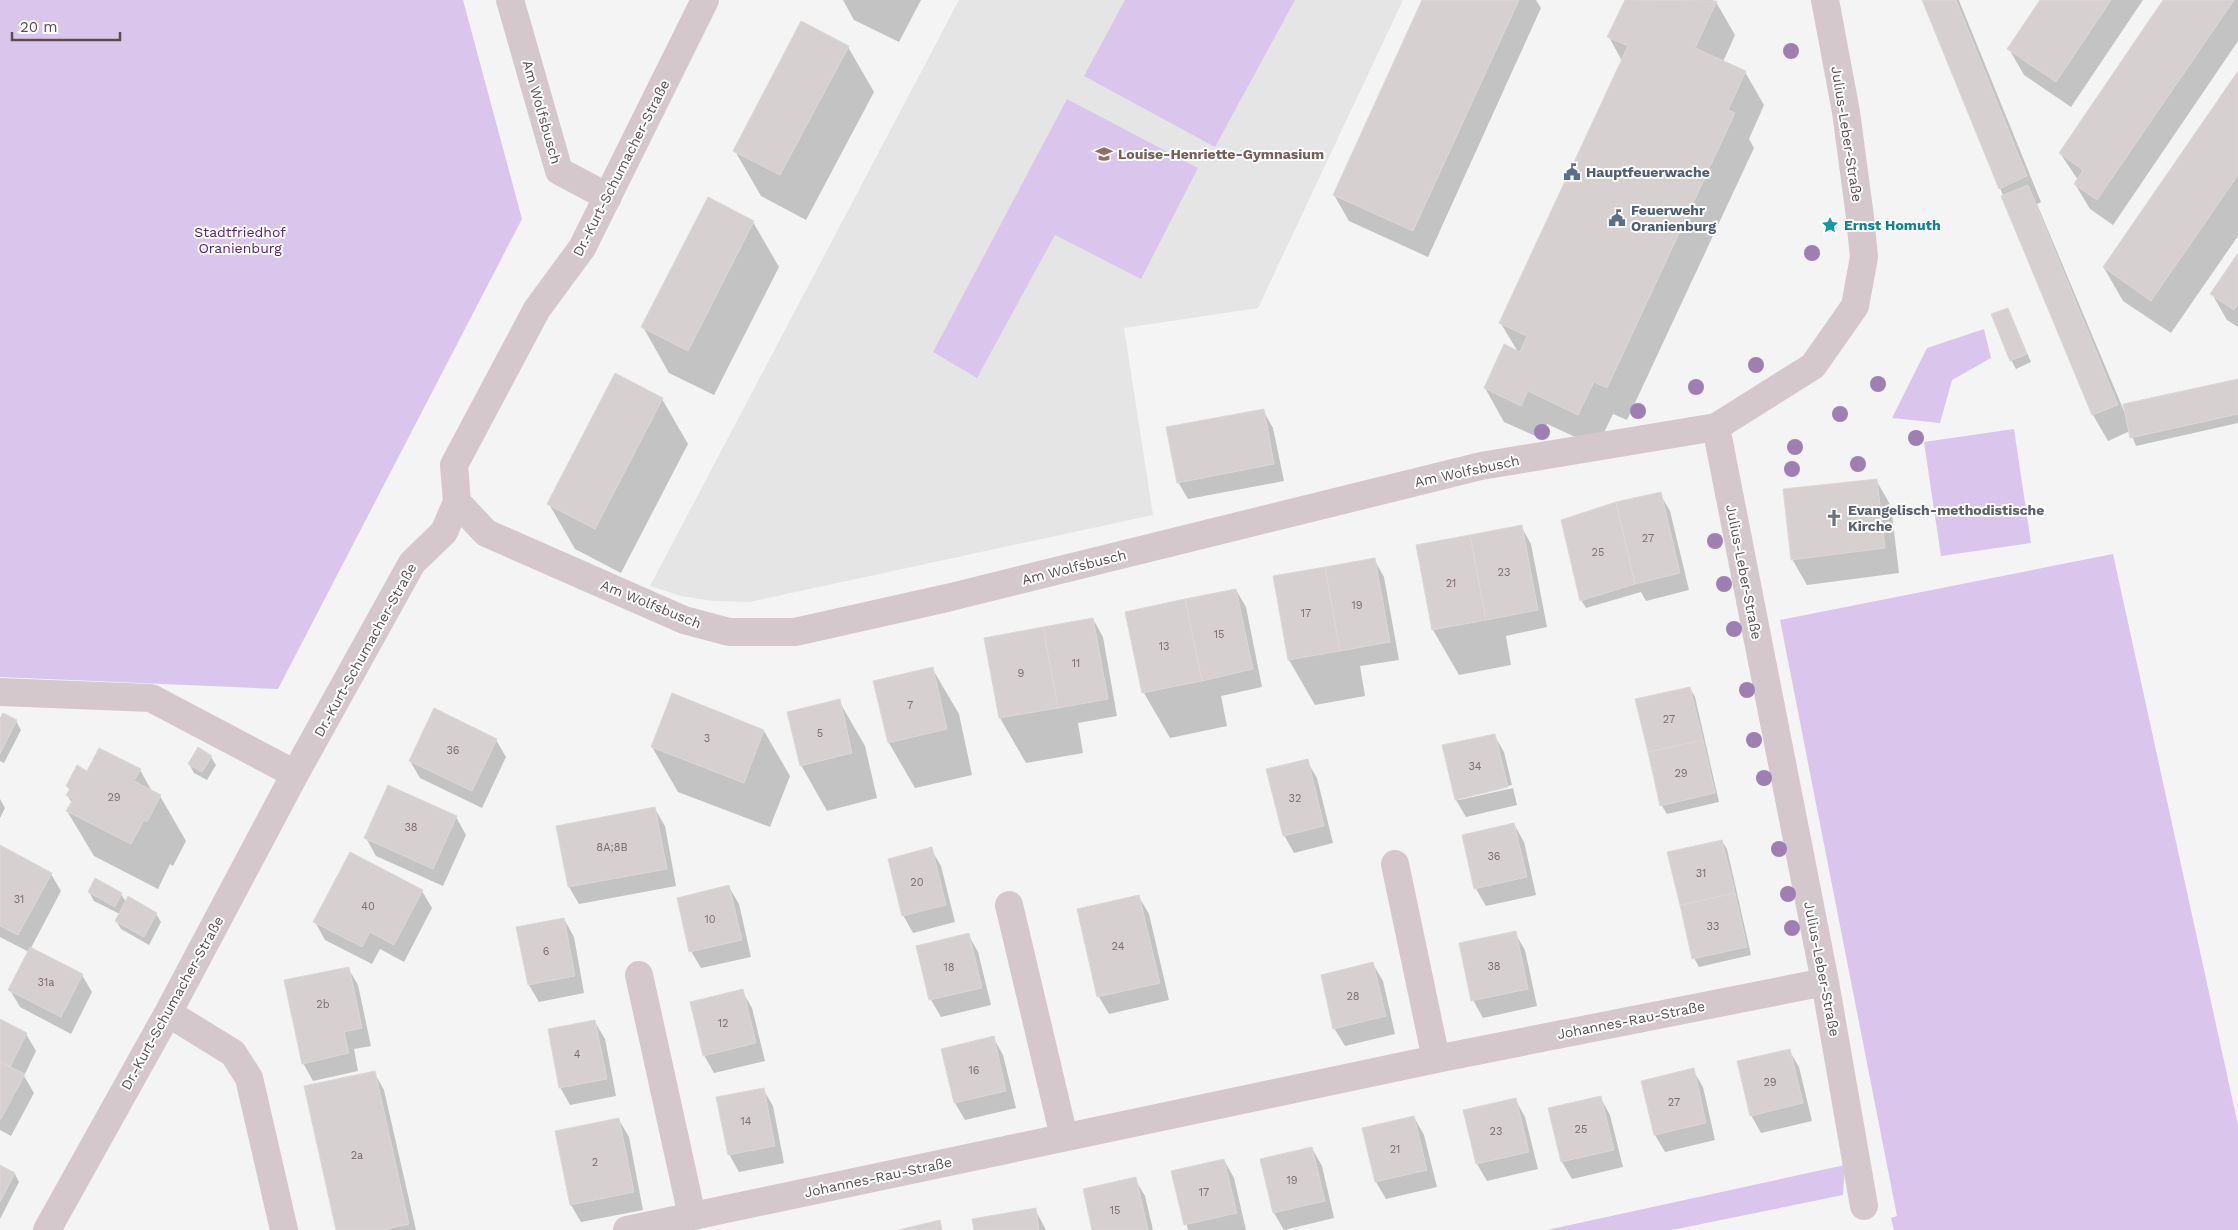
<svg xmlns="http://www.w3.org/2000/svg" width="2238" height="1230" viewBox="0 0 2238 1230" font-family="'Work Sans',sans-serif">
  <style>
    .education { fill: #e4e5e4 }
    .green { fill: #dac6ed }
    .shadow { fill: #0003 }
    .building { fill: #d6d0d1; stroke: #ddd7d8 }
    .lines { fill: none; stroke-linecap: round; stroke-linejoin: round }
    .minor { stroke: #d5c8cd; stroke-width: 28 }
    .tree { fill: #9e7fb2 }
    .labels { text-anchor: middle; stroke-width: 4; stroke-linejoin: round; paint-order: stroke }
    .number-label { font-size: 11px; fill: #7d6d72 }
    .street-label { font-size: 14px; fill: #5f4c53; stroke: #fff }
    .education-label { font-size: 14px; font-weight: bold; fill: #785e54; stroke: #fff; text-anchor: start }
    .service-label { font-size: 14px; font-weight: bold; fill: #4e5e75; stroke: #fff; text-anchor: start }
    .culture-label { font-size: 14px; font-weight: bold; fill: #0d838f; stroke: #fff; text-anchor: start }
    .park-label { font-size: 14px; fill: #59207c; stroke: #fff }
    .worship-label { font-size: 14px; font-weight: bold; fill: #5b616d; stroke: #fff; text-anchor: start }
  </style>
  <rect width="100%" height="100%" fill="#f3f4f3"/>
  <!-- education -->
  <path class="education" d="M959,0h444l-145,308 -134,20 29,187 -404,87 -36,-1 -32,-5 -31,-10z"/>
  <!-- green -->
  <path class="green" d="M0,0h463l59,219 -244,470 -278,-12z
    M1125,0h170l-80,147 -131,-71z
    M1067,99l131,69 -57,111 -86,-44 -78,143 -44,-26z
    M1984,329l7,29 -39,22 -12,43 -48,-5 35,-70z
    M2014,429l17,114 -90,13 -17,-114z
    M2113,554l125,571v105h-344l-3,-12 6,-2 -117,-596z
    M1845,1165l-2,30 -171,35h-125z"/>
  <!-- shadow -->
  <path class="shadow" d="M843,0h78l-22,42 -45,-22z
    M1423,0h113l5,8 -113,249 -79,-36 -15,-26z
    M1626,0h86l4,2 19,33 -12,27 22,10 19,33 -15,34 5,9 -127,272 -14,-6 -16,33 -50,-23 -7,14 -36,-16 -19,-34 33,-36 -18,-30 122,-261 -13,-24z
    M1923,0h36l1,3 81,199 -4,2 87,207 114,-31v43l-102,23 -6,-15 -22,10 -15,-26z
    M2042,0h101l-72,107 -47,-32 -15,-26z
    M2165,0h73v41l-125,184 -23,-16 -15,-25 3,-4 -18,-27z
    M848,47l26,45 -68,128 -45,-24 -26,-45z
    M2238,73v163l-67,97 -48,-32 -19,-33z
    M753,222l26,45 -65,128 -45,-22 -26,-46z
    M2238,255v72l-11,-7 -15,-26z
    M2008,309l23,53 -15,7 -5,-9z
    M662,399l26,45 -67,129 -46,-24 -26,-45z
    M1263,410l10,18 11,53 -96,18 -10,-17z
    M1876,480l15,26 8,67 -92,12 -15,-26z
    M1660,494l10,17 19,79 -43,11 -5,-9 -55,16 -5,-8z
    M1521,526l10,18 16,83 -41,9 5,29 -52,10 -26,-45 -16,-84z
    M1374,559l10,18 15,83 -39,6 5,30 -50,9 -26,-45 -15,-83z
    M1236,590l10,17 16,80 -41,9 6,30 -57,12 -26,-45 -18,-80z
    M1093,619l10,18 14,79 -39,7 5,30 -57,10 -26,-45z
    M932,668l27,46 13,61 -57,13 -26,-45z
    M1690,688l5,9 24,105 -52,12 -5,-8z
    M839,701l26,45 12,52 -50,13 -26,-46z
    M3,714l13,7 5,9 -17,33 -4,-2v-40z
    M764,731l26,45 -20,51 -92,-35 -26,-45z
    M1494,735l10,17 8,33 -53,13v2l54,-12 4,17 -51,12 -10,-17z
    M496,740l10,17 -24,51 -62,-30 -10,-17z
    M211,757l5,8 -9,15 -13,-7 -5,-9z
    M1307,761l10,17 16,65 -39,10 -10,-18z
    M140,770l13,23 7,3 26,45 -13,25 -3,-2 -12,25 -64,-33 -27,-45 5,-8 -5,-8 3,-4 -3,-5 21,-14z
    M0,799l5,9 -5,10z
    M655,809l10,17 11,60 -97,18 -10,-17 -11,-60z
    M456,817l10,18 -23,51 -67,-30 -10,-18z
    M1514,824l10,18 12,53 -50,11 -10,-17 -13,-53z
    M1722,841l5,8 24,106 -52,12 -5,-9z
    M0,847l51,27 10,17 -30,57 51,27 10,17 -21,42 -51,-27 -10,-17 19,-38 -29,-15z
    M931,849l10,17 14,56 -42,11 -10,-18z
    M96,880l25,14 5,8 30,12 5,8 -12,23 -28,-16 -5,-8 4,-7 -26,-13 -5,-9z
    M729,887l10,17 12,53 -50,11 -10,-17z
    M422,891l10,17 -28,54 -24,-13 -8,15 -47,-24 -10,-18z
    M1139,897l10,17 20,86 -60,14 -10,-17z
    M564,919l10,18 10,56 -45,9 -10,-17z
    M1515,933l10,17 12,56 -54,12 -10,-18z
    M968,934l10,18 13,53 -50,12 -10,-17 -13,-53z
    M1373,964l10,17 12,53 -50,12 -11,-18z
    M348,968l10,17 13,61 -17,3 4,22 -45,10 -10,-18z
    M742,991l10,17 13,53 -51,12 -10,-18z
    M0,1020l26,14 10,17 -12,25 10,17 -23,43 -11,-6z
    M595,1022l10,17 11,57 -46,9 -10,-18z
    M993,1037l10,18 13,53 -51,12 -10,-17z
    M1789,1050l10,17 13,54 -51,12 -10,-18z
    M1693,1070l10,17 12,53 -50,12 -10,-17 -13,-53z
    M374,1072l10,18 32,140h-78z
    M763,1089l10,17 11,57 -45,9 -10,-18z
    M1600,1097l10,18 13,52 -51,12 -10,-17 -12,-53z
    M1515,1099l10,18 13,52 -51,12 -10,-17 -12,-53z
    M1414,1117l10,18 13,52 -51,12 -10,-17z
    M619,1120l10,17 14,73 -62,12 -10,-17z
    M1312,1148l10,18 12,52 -50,12 -10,-17 -13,-53z
    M1224,1160l10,18 12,52h-58l-15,-58z
    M0,1166l15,8 4,8 -19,37z
    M1135,1179l10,17 8,34h-59z
    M1035,1209l11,21h-71z"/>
  <!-- building -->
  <path class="building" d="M1422,0h97l-106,231 -80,-36z
    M1625,0l92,1 -22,47 51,23 -18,39 7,3 -128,275 -13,-6 -16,33 -50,-24 -7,15 -37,-18 20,-44 16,8 7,-16 -28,-13 129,-277 -21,-9z
    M1922,0h34l71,176 -28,13z
    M2040,0h71l-55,82 -49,-33z
    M2163,0h71l-137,200 -23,-16 9,-14 -24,-17z
    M801,21l48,25 -69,129 -47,-24z
    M2238,71v104l-87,126 -48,-34z
    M2028,185l90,220 -26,10 -91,-219z
    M708,197l46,24 -66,130 -47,-24z
    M2238,253v51l-4,6 -24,-16z
    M2008,308l19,46 -17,7 -19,-47z
    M615,373l48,25 -68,131 -48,-25z
    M2238,379v35l-108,24 -7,-34z
    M1264,409l10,55 -97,19 -11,-56z
    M1877,479l8,69 -94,12 -8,-71z
    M1661,492l19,81 -45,11 -19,-82z
    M1616,502l19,82 -55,17 -19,-81z
    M1522,525l16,85 -52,10 -16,-85z
    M1470,535l16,85 -54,10 -16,-85z
    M1375,558l15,84 -50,9 -15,-84z
    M1325,567l15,84 -52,9 -15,-84z
    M1236,589l17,80 -51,12 -17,-82z
    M1185,599l17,82 -60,12 -17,-81z
    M1093,618l15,81 -50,9 -15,-81z
    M1043,627l15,81 -59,10 -15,-80z
    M933,667l14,62 -59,14 -15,-62z
    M1690,687l13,53 -55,12 -13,-53z
    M672,693l92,37 -20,53 -93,-36z
    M840,699l12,54 -52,13 -13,-54z
    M434,708l63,31 -25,52 -63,-30z
    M3,713l14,7 -17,34v-36z
    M1495,734l13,53 -53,13 -13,-55z
    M1703,740l12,53 -55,13 -12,-54z
    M198,747l14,9 -10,16 -14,-8z
    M99,748l42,21 -7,12 27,14 -14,27 -3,-2 -13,24 -65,-33 7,-12 -7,-4 4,-6 -4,-3 11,-21 10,6z
    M1308,759l16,67 -41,10 -17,-67z
    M388,785l69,31 -24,53 -69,-31z
    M655,807l12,62 -99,18 -12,-61z
    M1514,823l13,54 -53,12 -12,-54z
    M1722,840l13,53 -55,12 -13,-53z
    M0,845l52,28 -34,62 -18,-9z
    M932,847l14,58 -44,11 -14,-57z
    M350,852l73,38 -29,55 -24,-13 -8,15 -49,-25z
    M95,878l27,15 -7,14 -27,-15z
    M729,885l13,55 -53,12 -12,-54z
    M1735,893l12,54 -55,12 -12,-54z
    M1139,895l21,88 -63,14 -20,-88z
    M128,896l29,17 -13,24 -29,-16z
    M564,918l11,58 -47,9 -12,-58z
    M1516,931l12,58 -57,12 -12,-58z
    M969,933l13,55 -53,12 -13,-54z
    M30,947l53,27 -22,43 -53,-27z
    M1373,962l13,54 -53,13 -12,-54z
    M349,967l13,61 -18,4 5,21 -47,11 -18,-84z
    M743,989l13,54 -53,13 -13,-54z
    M0,1019l27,14 -17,34 -10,-5z
    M595,1020l12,59 -48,9 -11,-59z
    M994,1036l12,55 -52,12 -13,-54z
    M1790,1049l13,54 -53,13 -13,-55z
    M0,1062l25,12 -24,45h-1z
    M1694,1068l12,55 -52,12 -13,-54z
    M375,1071l34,153 -26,6h-47l-32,-144z
    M764,1088l11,58 -47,9 -12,-58z
    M1601,1096l13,54 -53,12 -13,-54z
    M1516,1098l13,54 -53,12 -13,-54z
    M1414,1116l13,54 -52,12 -13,-54z
    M619,1118l15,74 -64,13 -15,-74z
    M1312,1147l13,54 -52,12 -13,-54z
    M1224,1159l13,54 -53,12 -13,-54z
    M0,1165l15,8 -15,29z
    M1136,1177l12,53h-56l-9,-41z
    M1036,1208l3,22h-65l-2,-11z
    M940,1220l2,10h-44z"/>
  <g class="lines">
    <!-- minor -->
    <path class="minor" d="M510,0l49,171 49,26
      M1716,427l109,555 39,224
      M457,502l29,31 198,87 45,12h66l152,-34 534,-132 235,-39 97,-61 42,-60 9,-49 -4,-40 -14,-105 -21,-112
      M0,692l151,6 144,76
      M1395,864l41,195
      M1009,905l55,232
      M639,975l53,241
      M168,1013l65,40 16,25 35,152
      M47,1230l121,-217 127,-239 117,-211 32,-31 13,-30 -3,-37 83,-156 45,-61 123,-248
      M627,1230l809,-171 389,-77"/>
  </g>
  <!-- trees -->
  <g class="tree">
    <circle cx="1791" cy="51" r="8"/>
    <circle cx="1812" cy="253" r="8"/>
    <circle cx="1756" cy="365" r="8"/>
    <circle cx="1878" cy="384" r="8"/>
    <circle cx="1696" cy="387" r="8"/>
    <circle cx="1638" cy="411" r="8"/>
    <circle cx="1840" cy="414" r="8"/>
    <circle cx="1542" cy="432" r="8"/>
    <circle cx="1916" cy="438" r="8"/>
    <circle cx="1795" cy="447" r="8"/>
    <circle cx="1858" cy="464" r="8"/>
    <circle cx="1792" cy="469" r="8"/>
    <circle cx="1715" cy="541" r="8"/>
    <circle cx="1724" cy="584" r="8"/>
    <circle cx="1734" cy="629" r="8"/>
    <circle cx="1747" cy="690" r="8"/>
    <circle cx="1754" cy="740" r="8"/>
    <circle cx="1764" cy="778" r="8"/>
    <circle cx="1779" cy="849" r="8"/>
    <circle cx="1788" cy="894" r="8"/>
    <circle cx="1792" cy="928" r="8"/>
  </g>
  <!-- icons -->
  <defs>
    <g id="school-bare" transform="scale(1.35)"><path d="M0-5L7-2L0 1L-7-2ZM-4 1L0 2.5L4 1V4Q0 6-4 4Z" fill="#8d6e63" stroke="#fff" stroke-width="2.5" paint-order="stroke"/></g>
    <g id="civic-bare" transform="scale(1.35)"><path d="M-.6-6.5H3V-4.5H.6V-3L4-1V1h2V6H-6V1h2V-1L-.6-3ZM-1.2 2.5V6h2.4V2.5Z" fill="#5c6f8a" stroke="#fff" stroke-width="2.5" paint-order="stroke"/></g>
    <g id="sight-bare" transform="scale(1.35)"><path d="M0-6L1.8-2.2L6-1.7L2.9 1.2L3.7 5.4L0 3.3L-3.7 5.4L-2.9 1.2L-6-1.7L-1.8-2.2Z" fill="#0f9aa8" stroke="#fff" stroke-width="2.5" paint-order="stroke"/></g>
    <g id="church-bare" transform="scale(1.35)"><path d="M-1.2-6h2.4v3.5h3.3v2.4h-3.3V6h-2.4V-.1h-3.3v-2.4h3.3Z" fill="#6b7280" stroke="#fff" stroke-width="2.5" paint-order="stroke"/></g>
  </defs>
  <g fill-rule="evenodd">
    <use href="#school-bare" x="1104" y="154"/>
    <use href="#civic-bare" x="1572" y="172"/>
    <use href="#civic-bare" x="1617" y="218"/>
    <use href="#sight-bare" x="1830" y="225"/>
    <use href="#church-bare" x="1834" y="518"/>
  </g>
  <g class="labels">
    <!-- number labels -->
    <g class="number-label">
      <text x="1648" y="542">27</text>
      <text x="1598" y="556">25</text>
      <text x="1504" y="576">23</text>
      <text x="1451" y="587">21</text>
      <text x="1357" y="609">19</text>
      <text x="1306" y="617">17</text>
      <text x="1219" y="638">15</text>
      <text x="1164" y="650">13</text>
      <text x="1076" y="667">11</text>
      <text x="1021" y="677">9</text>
      <text x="910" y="709">7</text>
      <text x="1669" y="723">27</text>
      <text x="820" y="737">5</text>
      <text x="707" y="742">3</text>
      <text x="453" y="754">36</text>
      <text x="1475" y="770">34</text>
      <text x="1681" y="777">29</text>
      <text x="114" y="801">29</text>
      <text x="1295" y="802">32</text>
      <text x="411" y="831">38</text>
      <text x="612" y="851">8A;8B</text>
      <text x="1494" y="860">36</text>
      <text x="1701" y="877">31</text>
      <text x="917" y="886">20</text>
      <text x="19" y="903">31</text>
      <text x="368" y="910">40</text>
      <text x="710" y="923">10</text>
      <text x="1713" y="930">33</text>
      <text x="1118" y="950">24</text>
      <text x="546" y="955">6</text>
      <text x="1494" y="970">38</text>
      <text x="949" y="971">18</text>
      <text x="46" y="986">31a</text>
      <text x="1353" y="1000">28</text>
      <text x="323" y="1008">2b</text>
      <text x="723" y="1027">12</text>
      <text x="577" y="1058">4</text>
      <text x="974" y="1074">16</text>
      <text x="1770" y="1086">29</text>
      <text x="1674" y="1106">27</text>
      <text x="746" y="1125">14</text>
      <text x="1581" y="1133">25</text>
      <text x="1496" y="1135">23</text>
      <text x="1395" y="1153">21</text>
      <text x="357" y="1159">2a</text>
      <text x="595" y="1166">2</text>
      <text x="1292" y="1184">19</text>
      <text x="1204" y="1196">17</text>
      <text x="1115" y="1214">15</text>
    </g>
    <!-- street labels -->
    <g class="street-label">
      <text transform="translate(542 112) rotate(74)" y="5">Am Wolfsbusch</text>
      <text transform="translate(1847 134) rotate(81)" y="5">Julius-Leber-Straße</text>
      <text transform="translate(621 168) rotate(-63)" y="5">Dr.-Kurt-Schumacher-Straße</text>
      <text transform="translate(1467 471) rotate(-12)" y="5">Am Wolfsbusch</text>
      <text transform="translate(1074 567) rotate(-14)" y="5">Am Wolfsbusch</text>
      <text transform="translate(1744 572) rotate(79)" y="5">Julius-Leber-Straße</text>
      <text transform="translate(651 604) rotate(22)" y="5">Am Wolfsbusch</text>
      <text transform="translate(365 650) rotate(-61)" y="5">Dr.-Kurt-Schumacher-Straße</text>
      <text transform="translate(1822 969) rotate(79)" y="5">Julius-Leber-Straße</text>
      <text transform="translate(172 1003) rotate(-61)" y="5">Dr.-Kurt-Schumacher-Straße</text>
      <text transform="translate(1631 1020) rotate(-11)" y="5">Johannes-Rau-Straße</text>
      <text transform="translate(878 1177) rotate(-12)" y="5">Johannes-Rau-Straße</text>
    </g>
    <!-- education labels -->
    <g class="education-label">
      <text x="1118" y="159">Louise-Henriette-Gymnasium</text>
    </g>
    <!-- service labels -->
    <g class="service-label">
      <text x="1586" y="177">Hauptfeuerwache</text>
      <text x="1631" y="215">Feuerwehr<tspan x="1631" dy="16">Oranienburg</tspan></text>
    </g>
    <!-- culture labels -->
    <g class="culture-label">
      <text x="1844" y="230">Ernst Homuth</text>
    </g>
    <!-- park labels -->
    <g class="park-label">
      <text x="240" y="237">Stadtfriedhof<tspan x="240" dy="16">Oranienburg</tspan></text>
    </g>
    <!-- worship labels -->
    <g class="worship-label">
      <text x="1848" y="515">Evangelisch-methodistische<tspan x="1848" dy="16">Kirche</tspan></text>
    </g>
  </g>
  <!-- scale -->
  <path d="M12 32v8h108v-8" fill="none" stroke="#5f4c53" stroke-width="2.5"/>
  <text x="20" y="32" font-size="15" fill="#5f4c53" stroke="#ffffff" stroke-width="4" paint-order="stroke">20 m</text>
</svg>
